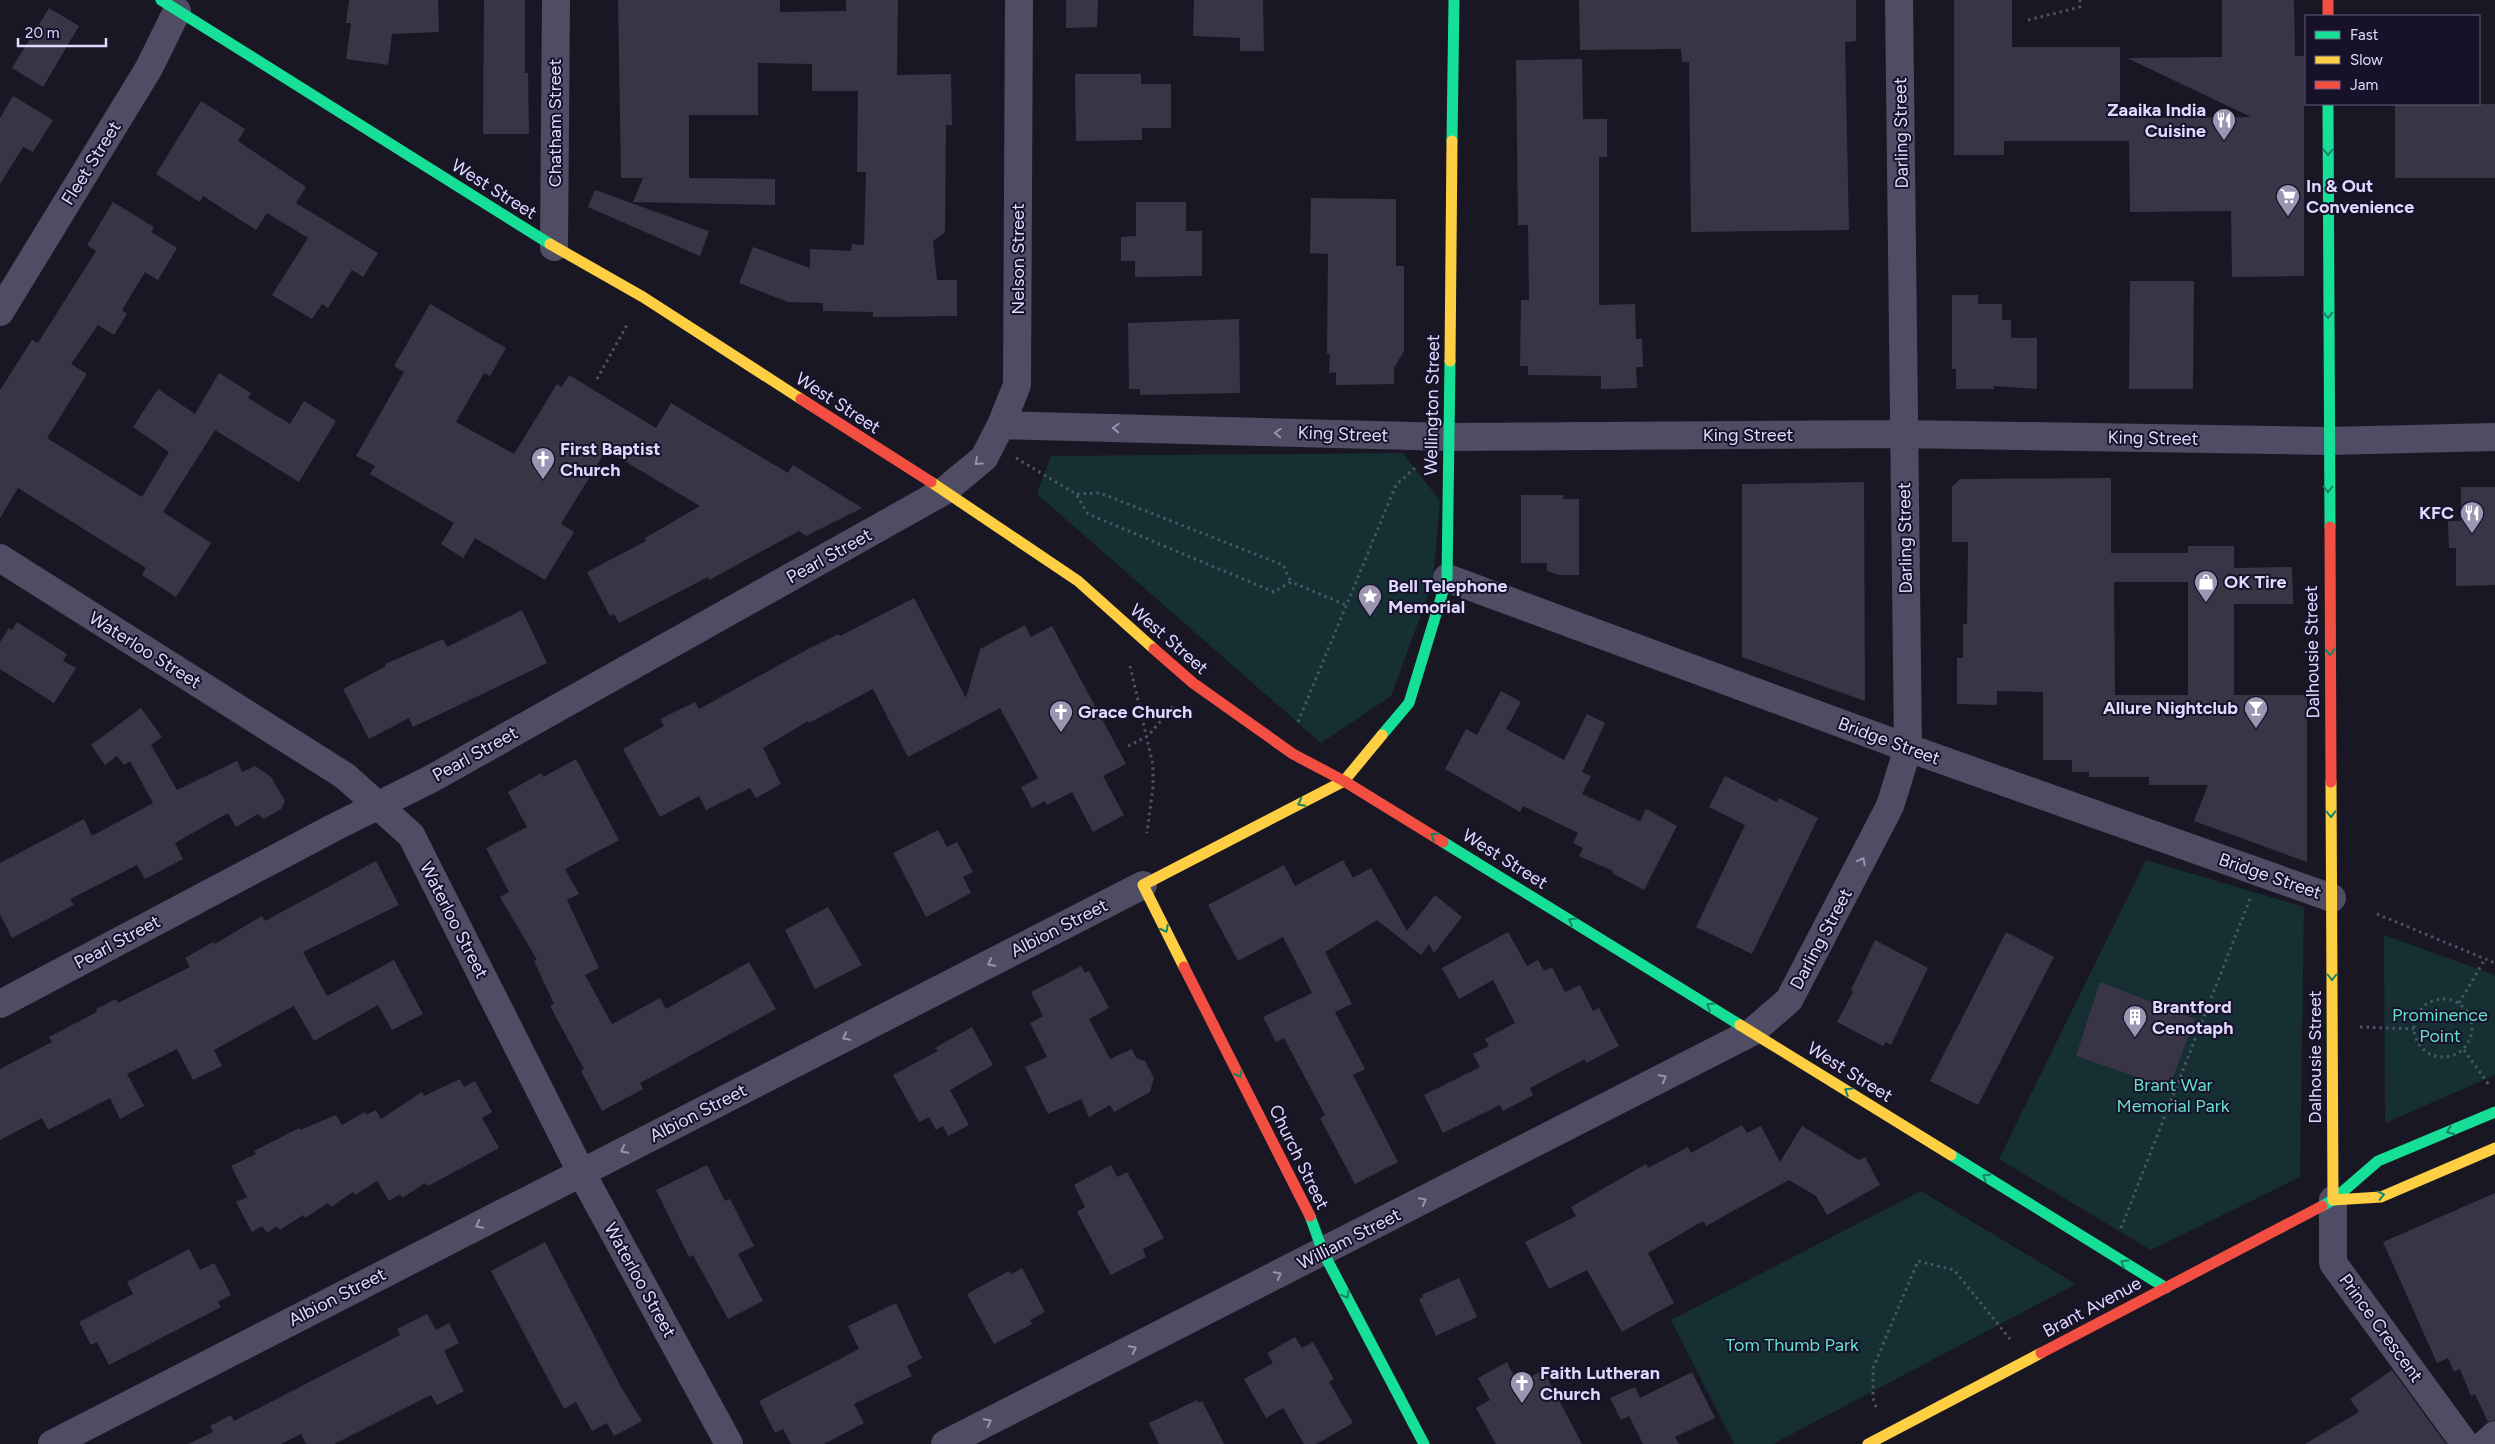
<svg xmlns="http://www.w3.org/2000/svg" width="2495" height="1444" viewBox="0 0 2495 1444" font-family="Figtree,sans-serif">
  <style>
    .green { fill: #152f32 }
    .building { fill: #393546; fill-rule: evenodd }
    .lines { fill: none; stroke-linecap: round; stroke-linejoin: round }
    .path { stroke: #4a5565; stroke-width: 3; stroke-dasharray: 2.5 4; stroke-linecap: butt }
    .street { stroke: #4f4c64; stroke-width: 28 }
    .fast { stroke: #16e098; stroke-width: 11 }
    .slow { stroke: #ffcf43; stroke-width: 11 }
    .jam { stroke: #f24e42; stroke-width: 11 }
    .oneway { stroke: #168366 }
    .oneway2 { stroke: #9892b2 }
    .labels { text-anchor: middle; stroke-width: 4; stroke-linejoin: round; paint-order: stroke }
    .poi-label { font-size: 18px; font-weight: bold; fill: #e0d9ff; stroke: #17112a; text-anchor: start }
    .street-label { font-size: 18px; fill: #e0d9ff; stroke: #17112a }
    .park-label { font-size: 18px; fill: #64e0c9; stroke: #17112a }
  </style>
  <rect width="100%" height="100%" fill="#1a1724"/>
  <!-- green -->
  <path class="green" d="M1403,453l37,48 -7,81 -42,114 -70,47 -284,-249 14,-38z
    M2146,860l158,47 -4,270 -149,73 -152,-91z
    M2384,935l111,40v100l-110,48z
    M1921,1191l155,93 -303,160h-39l-63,-124z"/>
  <!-- building -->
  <path class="building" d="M349,0h89l1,32 -47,2 -4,31 -42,-6 5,-36h-5z
    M484,0h41v73h3l1,61h-46z
    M618,0h162v12l66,-1v-11h52l-1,75 54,-1 1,51h-6l-1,107 -12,9 4,39h20v36l-84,1v-5l-50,-1v-8l-35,-1 -49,-19 14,-36 57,21v-19l41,2 1,-7 12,1 2,-73h-9l1,-81h-46v-27l-54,-1v52h-69v63l86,1v26l-142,-3 10,-24h-22z
    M1066,0h32l-1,27 -31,1z
    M1194,0h69l1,51h-24v-13l-47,-2z
    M1579,0h277v41l-11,1 4,188 -158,2 -2,-170h-7l-1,-13 -101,1z
    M1954,0h58v47h108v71l131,-1 -124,-59 95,-1v-57h72l1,56h9v220l-72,1 -1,-66 -101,1 -1,-71h-125v14h-50z
    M49,8l30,18 -36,61 -31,-19z
    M1582,59l1,60h24v38h-8v148l36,-1 1,35h6l1,28h-7l1,21 -36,1v-13l-73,-1v-9h-8l1,-66h8l-1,-75h-10l-2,-165z
    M1075,74h66v10h30v44h-29v12l-66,1z
    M13,96l40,24 -20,32 -10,-5 -23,37v-66z
    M201,101l44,28 -7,12 68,46 -10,16 82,50 -15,24 -11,-7 -24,38 -6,-4 -10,15 -40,-24 36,-57 -41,-25 -11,17 -53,-34 -3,6 -44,-28z
    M2395,104h100v74h-100z
    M595,190l114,41 -9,25 -112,-49z
    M1311,198l85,1v67h8v85l-10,17v16l-58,1v-13l-7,1 1,-19h-3l1,-100 -18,-1z
    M113,202l41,25 -3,5 26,16 -19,32 -13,-8 -23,38 5,4 -13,21 -16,-10 -27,39 16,10 -40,64 95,59 27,-45 -36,-25 25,-38 37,25 24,-41 32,20 -3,5 42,26 14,-23 32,20 -37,61 -84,-52 -52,82 48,31 -35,54 -34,-22 4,-7 -128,-80 -18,30v-128l32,-50 6,3 58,-92 -9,-6z
    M1136,202h50v29h16v45l-67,1v-16h-14v-24l15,-1z
    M2130,281h64l-1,108h-64z
    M1952,295h26v9h24v16h9v18h26v51l-43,-3v3h-38v-20h-4z
    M430,304l76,44 -16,28 -6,-3 -28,49 58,32 43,-70 5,3 7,-12 87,53 15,-25 117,70 5,-8 69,43 -56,28 -7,-5 -90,49 -1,-3 -89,46 -5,-9 -4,2 -23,-44 59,-31 -1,-3 55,-32 -94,-56 -45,74 13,8 -29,48 -70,-42 -12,20 -22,-14 13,-21 -84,-49 5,-8 -19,-10 48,-84 -10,-6z
    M1239,319l1,74 -100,2v-6h-11l-1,-66z
    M2111,478v75h77v-7h46v22l58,-1 1,37h-59v91h73v167l-113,-41 14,-36h-59v-8h-60v-5h-17v-12h-29v-68l-46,-1v14l-40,-1v-46h6v-34h4l1,-82h-16v-55l8,-8zM2114,582h74v113h-73z
    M1864,482l1,219 -123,-44v-173z
    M2461,487h34v98l-39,1v-38h-7l-1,-27h13z
    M1521,495h42v4h16v76h-20l-12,-4v-8h-26z
    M914,598l52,100 14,-49 45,-24 6,12 21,-11 74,138 -23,12 21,39 -31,17 -21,-40 -25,13 -2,-4 -13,7 -11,-21 17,-9 -38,-70 -92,49 -35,-68 -64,34 -1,-2 -45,27 18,36 -25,14 -6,-10 -44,22 -7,-14 -39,21 -37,-68 41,-23 -4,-7 35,-17 4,7 111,-61 29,-14 1,2z
    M522,610l25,53 -134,64 -4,-9 -40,21 -26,-50 43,-23 -1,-2 58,-25 4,8z
    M17,622l50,32 -4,7 13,7 -22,35 -54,-34v-27l9,-14 3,2z
    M1501,691l20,11 -15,27 58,31 23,-46 18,9 -23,49 9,4 -9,18 58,27 6,-12 31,17 -33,64 -32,-17 1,-2 -34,-15 4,-8 -10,-5 5,-10 -55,-27 -3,6 -75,-43 21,-40 11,6z
    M141,708l21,29 -11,8 26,45 60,-29 5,11 13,-6 16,11 14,24 -4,8 -17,10 -6,-5 -22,13 -8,-14 -53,30 8,16 -38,20 -8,-14 -67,34 4,6 -62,33 -12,-24v-51l84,-44 8,17 61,-33 -23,-42 -6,4 -7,-9 -12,9 -14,-20z
    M576,759l43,81 -54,29 14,25 -12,6 32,68 -14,7 27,49 48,-26 6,11 83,-47 27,47 -136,74 3,6 -41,22 -21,-40 3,-2 -34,-63 4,-2 -20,-43 3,-1 -37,-63 9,-5 -23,-44 41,-21 -19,-35 33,-19 2,4z
    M1725,776l52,26 2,-4 39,20 -66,136 -56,-27 49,-102 -36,-18z
    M938,830l9,17 10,-5 16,30 -10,5 8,16 -45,24 -33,-64z
    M1343,860l10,18 18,-10 36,63 28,-36 27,22 -28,36 -5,-9 -8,11 -44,-35 -52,32 27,52 -17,8 30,57 -12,6 45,87 -43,22 -35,-66 5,-3 -41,-77 -8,4 -13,-25 49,-24 -29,-56 -45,24 -30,-56 76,-40 11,21z
    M376,861l23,44 -96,47 24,44 67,-36 29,54 -31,16 -14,-25 -64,36 -20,-35 -80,44 8,16 -29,14 -16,-31 -50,25 17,32 -24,13 -10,-21 -62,32 -6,-12 -42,22v-71l52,-27 -3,-5 48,-25 -1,-3 20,-10 2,4 72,-36 -5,-9 28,-16 2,2 47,-28 3,5z
    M828,907l34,58 -47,24 -30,-59z
    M1508,932l19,34 11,-6 6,11 8,-4 13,25 15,-7 13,26 6,-3 20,38 -33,17 -1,-4 -55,29 3,7 -30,16 -3,-6 -57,28 -19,-38 56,-28 -7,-13 16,-8 -4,-7 30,-16 -22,-43 -34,19 -17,-31z
    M2006,932l48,25 -76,148 -48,-24z
    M1875,940l53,28 -37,77 -5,-3 -3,4 -46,-24 16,-30 -2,-2z
    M1081,966l4,7 4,-2 20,37 -20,11 21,40 22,-10 4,9 9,3 9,17 -4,14 -36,20 -4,-7 -21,12 -8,-18 -33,15 -23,-47 22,-10 -17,-34 13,-7 -12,-24z
    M2100,982l95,37 -26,69 -93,-32z
    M972,1027l21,38 -43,25 19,35 -21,11 -5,-10 -7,4 -7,-13 -10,5 -26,-47 45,-24 -3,-3z
    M460,1079l4,8 11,-6 17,31 -10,6 17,30 -71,38 -3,-3 -23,15 -2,-4 -11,7 -12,-20 -22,14 -2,-3 -22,15 -3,-4 -23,15 -2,-3 -23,15 -3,-4 -10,7 -5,-7 -10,6 -16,-30 11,-5 -16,-31 25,-12 -2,-3 45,-23 1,2 36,-15 6,10 23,-13 1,3 10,-5 5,9 41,-27 2,4z
    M1742,1125l5,8 14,-7 19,36 22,-36 57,34 6,-3 15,28 -53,30 -11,-19 -27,-16 -83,46 -3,-5 -55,32 26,50 -52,29 -35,-62 -38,19 -24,-47 51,-26 -5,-9 75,-43 2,4 40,-21 3,6z
    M707,1165l18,36 5,-2 24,47 -16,8 25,47 -35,18 -35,-64 -4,2 -33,-67z
    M1111,1165l6,12 10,-5 37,66 -21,11 3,8 -35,18 -34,-63 8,-5 -11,-22z
    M2495,1193v227l-7,2 -13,-28 -4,2 -11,-27 -6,3 -6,-14 -11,5 -54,-121z
    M545,1242l76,145 21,34 -28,15 -7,-13 -15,8 -16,-29 -12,7 -73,-138z
    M189,1249l11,21 14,-7 17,32 -13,7 3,5 -112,58 -12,-23 -6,3 -12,-23 54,-28 -6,-12z
    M1022,1268l23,44 -15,8 2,4 -38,20 -27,-50 42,-23 3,3z
    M1459,1278l18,39 -41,19 -17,-37 4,-2 -1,-2z
    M896,1303l26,55 -15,8 5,10 -58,28 10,19 -40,21h-33l-8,-15 -8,4 -16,-32 100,-52 -11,-23z
    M427,1314l9,16 13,-7 10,20 -15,8 20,40 -27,14 -6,-10 -97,49h-28l-5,-10 -20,10h-93l25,-12 -3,-6 21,-11 3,6 166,-86 -3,-6z
    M1295,1337l7,11 11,-6 21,37 -5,3 24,41 -37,21h-12l-21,-36 -17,10 -22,-39 29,-16 -6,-10z
    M1507,1362l11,22 25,-14 39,74h-86l-20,-36 14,-8 -12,-22z
    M2392,1370l54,74h-141l54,-32 -9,-13z
    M1692,1372l23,46 -40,19 4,7h-36l-14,-28 -8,4 -11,-22 25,-11 5,11z
    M1197,1400l1,3 4,-2 22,43h-65l-10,-21z"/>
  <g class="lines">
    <!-- path -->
    <path class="path" d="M2028,20l52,-13v-7
      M597,379l31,-56
      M1016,458l60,36 12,20 186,78 17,-10 55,23
      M1077,494l23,-1 183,72 8,17
      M1130,666l23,99v22l-6,46
      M1298,722l98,-237 22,-20
      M1128,746l20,-10 27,-32
      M2377,914l118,49
      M2414 1028a29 29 0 1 1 58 0a29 29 0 1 1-58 0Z
      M2459,1003l26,-44
      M2360,1027l54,2
      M2464,1050l25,35
      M2121,1228l129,-329
      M1876,1407l-3,-9v-30l45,-107 36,9 56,69"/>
    <!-- street -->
    <path class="street" d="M554,247l2,-247
      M0,312l149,-244 28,-57
      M1001,425l449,12 453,-3 425,7 167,-4
      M0,558l345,218 66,59 170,337 148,272
      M1447,578l461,170 424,150
      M0,1004l333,-176 98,-49 513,-288 40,-33 17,-33 16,-40 2,-385
      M2333,1200v63l132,181
      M52,1444l1091,-559
      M945,1444l807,-412 37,-32 101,-194 18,-58 -9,-748
      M2485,1444l10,-9"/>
    <!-- fast -->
    <path class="fast" d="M161,0l389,244
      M2328,104l2,423
      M1452,141l2,-141
      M1382,735l27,-32 38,-125 3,-217
      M1443,842l297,183
      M1951,1155l215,133
      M2322,1206l11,-6 45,-39 117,-49
      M1310,1216l13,36 101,192"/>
    <!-- slow -->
    <path class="slow" d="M550,244l93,53 158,102
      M1450,361l2,-220
      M931,482l147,99 76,68
      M2331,782l2,418
      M1184,967l-41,-82 201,-104 38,-46
      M1740,1025l211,130
      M2333,1200l48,-3 114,-49
      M1868,1444l173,-91"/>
    <!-- jam -->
    <path class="jam" d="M2328,0v16
      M801,399l130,83
      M2330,527l1,255
      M1154,649l39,34 100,71 51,27 99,61
      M1184,967l126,249
      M2041,1353l281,-147"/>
  </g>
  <!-- one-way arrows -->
  <defs><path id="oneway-chevron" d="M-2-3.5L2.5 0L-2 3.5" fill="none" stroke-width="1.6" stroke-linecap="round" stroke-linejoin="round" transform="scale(1.25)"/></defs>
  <g class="oneway">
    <use href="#oneway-chevron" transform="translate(2328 152) rotate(90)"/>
    <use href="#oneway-chevron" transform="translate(2328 315) rotate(90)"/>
    <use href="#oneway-chevron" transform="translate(2328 489) rotate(90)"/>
    <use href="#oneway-chevron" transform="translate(2330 652) rotate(89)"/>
    <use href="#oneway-chevron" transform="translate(1301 803) rotate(153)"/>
    <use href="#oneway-chevron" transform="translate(2331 814) rotate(89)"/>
    <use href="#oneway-chevron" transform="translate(1434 836) rotate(-148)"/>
    <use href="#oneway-chevron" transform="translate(1572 921) rotate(-148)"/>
    <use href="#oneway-chevron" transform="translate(1165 929) rotate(63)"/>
    <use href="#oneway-chevron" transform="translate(2332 977) rotate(90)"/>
    <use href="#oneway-chevron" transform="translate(1710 1006) rotate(-148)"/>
    <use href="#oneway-chevron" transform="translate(1239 1074) rotate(63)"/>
    <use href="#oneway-chevron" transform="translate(1848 1091) rotate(-148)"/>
    <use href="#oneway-chevron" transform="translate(2450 1131) rotate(157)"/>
    <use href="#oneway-chevron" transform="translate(1986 1177) rotate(-148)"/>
    <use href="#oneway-chevron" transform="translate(2381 1195) rotate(-13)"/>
    <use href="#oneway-chevron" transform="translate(2124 1263) rotate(-148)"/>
    <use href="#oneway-chevron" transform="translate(1346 1295) rotate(62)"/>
  </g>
  <g class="oneway2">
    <use href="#oneway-chevron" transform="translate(1116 428) rotate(-178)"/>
    <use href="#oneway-chevron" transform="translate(1278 433) rotate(-178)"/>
    <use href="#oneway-chevron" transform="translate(978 462) rotate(138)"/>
    <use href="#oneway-chevron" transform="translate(1862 861) rotate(-62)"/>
    <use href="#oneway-chevron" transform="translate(991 963) rotate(153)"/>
    <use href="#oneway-chevron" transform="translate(846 1037) rotate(153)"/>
    <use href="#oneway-chevron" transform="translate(1663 1078) rotate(-28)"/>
    <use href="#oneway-chevron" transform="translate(624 1150) rotate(153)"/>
    <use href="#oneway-chevron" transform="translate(1423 1201) rotate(-27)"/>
    <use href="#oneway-chevron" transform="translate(479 1225) rotate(153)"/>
    <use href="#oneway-chevron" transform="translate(1278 1275) rotate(-27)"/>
    <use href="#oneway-chevron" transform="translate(1133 1349) rotate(-27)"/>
    <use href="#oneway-chevron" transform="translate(988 1422) rotate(-27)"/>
  </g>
  <!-- icons -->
  <defs>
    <g id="restaurant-pin" transform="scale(1.25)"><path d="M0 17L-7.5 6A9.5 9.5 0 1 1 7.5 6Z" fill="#9b95b2" stroke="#17112a"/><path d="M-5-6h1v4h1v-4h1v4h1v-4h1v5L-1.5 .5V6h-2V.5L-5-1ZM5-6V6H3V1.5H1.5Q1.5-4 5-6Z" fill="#fff"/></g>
    <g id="supermarket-pin" transform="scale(1.25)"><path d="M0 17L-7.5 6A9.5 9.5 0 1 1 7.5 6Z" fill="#9b95b2" stroke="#17112a"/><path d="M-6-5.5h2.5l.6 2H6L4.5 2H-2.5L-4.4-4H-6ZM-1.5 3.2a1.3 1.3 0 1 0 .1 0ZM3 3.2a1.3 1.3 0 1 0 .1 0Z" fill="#fff"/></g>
    <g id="church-pin" transform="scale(1.25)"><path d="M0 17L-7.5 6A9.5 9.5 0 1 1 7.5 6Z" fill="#9b95b2" stroke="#17112a"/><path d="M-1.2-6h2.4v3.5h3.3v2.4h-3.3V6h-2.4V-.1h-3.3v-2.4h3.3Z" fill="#fff"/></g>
    <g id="shop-pin" transform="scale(1.25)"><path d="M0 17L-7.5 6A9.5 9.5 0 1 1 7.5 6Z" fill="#9b95b2" stroke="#17112a"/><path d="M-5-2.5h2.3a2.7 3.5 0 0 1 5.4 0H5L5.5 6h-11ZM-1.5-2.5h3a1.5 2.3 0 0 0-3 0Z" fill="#fff"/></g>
    <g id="sight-pin" transform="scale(1.25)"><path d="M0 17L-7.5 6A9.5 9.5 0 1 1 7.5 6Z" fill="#9b95b2" stroke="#17112a"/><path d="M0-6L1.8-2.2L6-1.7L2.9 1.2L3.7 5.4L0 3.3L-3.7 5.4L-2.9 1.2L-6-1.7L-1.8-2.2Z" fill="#fff"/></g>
    <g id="bar-pin" transform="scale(1.25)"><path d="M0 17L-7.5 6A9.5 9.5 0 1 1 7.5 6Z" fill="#9b95b2" stroke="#17112a"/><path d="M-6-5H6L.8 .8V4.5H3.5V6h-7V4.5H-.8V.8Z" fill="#fff"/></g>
    <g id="building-pin" transform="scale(1.25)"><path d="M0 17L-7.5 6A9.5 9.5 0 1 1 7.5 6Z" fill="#9b95b2" stroke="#17112a"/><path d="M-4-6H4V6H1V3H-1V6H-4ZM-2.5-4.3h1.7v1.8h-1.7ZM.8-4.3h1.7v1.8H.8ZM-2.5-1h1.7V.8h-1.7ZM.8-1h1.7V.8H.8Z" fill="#fff"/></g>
  </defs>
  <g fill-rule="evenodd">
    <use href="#restaurant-pin" x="2224" y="120"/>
    <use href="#supermarket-pin" x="2288" y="196"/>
    <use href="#church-pin" x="543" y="459"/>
    <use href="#restaurant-pin" x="2472" y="513"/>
    <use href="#shop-pin" x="2206" y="582"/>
    <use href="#sight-pin" x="1370" y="596"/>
    <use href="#bar-pin" x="2256" y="708"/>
    <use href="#church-pin" x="1061" y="712"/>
    <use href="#building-pin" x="2135" y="1017"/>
    <use href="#church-pin" x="1522" y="1383"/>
  </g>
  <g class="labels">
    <!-- poi labels -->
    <g class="poi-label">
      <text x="2206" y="116" text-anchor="end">Zaaika India<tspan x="2206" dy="21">Cuisine</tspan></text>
      <text x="2306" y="192">In &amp; Out<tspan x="2306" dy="21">Convenience</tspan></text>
      <text x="560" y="455">First Baptist<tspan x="560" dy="21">Church</tspan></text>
      <text x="2454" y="519" text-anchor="end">KFC</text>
      <text x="2224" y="588">OK Tire</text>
      <text x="1388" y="592">Bell Telephone<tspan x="1388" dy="21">Memorial</tspan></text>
      <text x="2238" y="714" text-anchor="end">Allure Nightclub</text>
      <text x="1078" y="718">Grace Church</text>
      <text x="2152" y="1013">Brantford<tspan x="2152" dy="21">Cenotaph</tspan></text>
      <text x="1540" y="1379">Faith Lutheran<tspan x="1540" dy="21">Church</tspan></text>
    </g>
    <!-- street labels -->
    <g class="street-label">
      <text transform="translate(555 123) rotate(-90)" y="6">Chatham Street</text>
      <text transform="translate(1901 133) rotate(-91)" y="6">Darling Street</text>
      <text transform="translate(91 163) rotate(-58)" y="6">Fleet Street</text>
      <text transform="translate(494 189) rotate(32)" y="6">West Street</text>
      <text transform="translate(1018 259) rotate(-90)" y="6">Nelson Street</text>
      <text transform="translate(838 403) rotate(33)" y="6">West Street</text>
      <text transform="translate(1432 405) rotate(-89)" y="6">Wellington Street</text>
      <text transform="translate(1343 434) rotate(2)" y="6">King Street</text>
      <text x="1748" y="441">King Street</text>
      <text transform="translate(2153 438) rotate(1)" y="6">King Street</text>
      <text transform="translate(1905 538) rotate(-91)" y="6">Darling Street</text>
      <text transform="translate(829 556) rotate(-29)" y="6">Pearl Street</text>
      <text transform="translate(1169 639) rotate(41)" y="6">West Street</text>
      <text transform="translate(145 650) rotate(32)" y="6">Waterloo Street</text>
      <text transform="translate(2312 652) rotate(-91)" y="6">Dalhousie Street</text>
      <text transform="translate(1889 741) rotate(20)" y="6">Bridge Street</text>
      <text transform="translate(475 754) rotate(-29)" y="6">Pearl Street</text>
      <text transform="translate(1505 859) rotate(32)" y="6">West Street</text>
      <text transform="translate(2270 876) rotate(19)" y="6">Bridge Street</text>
      <text transform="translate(454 920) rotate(63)" y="6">Waterloo Street</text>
      <text transform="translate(1059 928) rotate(-27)" y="6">Albion Street</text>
      <text transform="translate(1821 939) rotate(-62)" y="6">Darling Street</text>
      <text transform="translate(117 942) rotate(-28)" y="6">Pearl Street</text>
      <text transform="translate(2315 1057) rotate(-90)" y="6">Dalhousie Street</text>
      <text transform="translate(1850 1072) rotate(32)" y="6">West Street</text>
      <text transform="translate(698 1113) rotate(-27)" y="6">Albion Street</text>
      <text transform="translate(1299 1157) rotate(64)" y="6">Church Street</text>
      <text transform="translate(1349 1239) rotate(-27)" y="6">William Street</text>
      <text transform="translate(640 1280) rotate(61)" y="6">Waterloo Street</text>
      <text transform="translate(337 1297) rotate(-27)" y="6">Albion Street</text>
      <text transform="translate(2092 1307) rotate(-28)" y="6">Brant Avenue</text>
      <text transform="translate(2381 1328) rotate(54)" y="6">Prince Crescent</text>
    </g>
    <!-- park labels -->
    <g class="park-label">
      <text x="2440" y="1021">Prominence<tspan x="2440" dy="21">Point</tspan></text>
      <text x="2173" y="1091">Brant War<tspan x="2173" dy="21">Memorial Park</tspan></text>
      <text x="1792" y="1351">Tom Thumb Park</text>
    </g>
  </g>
  <!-- legend -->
  <rect x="2305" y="15" width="175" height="90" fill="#17112a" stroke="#67617f"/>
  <rect x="2315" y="31" width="25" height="8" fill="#16e098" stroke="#67617f"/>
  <text x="2350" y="40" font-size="15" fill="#e0d9ff">Fast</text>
  <rect x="2315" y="56" width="25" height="8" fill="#ffcf43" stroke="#67617f"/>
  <text x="2350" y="65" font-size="15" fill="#e0d9ff">Slow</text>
  <rect x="2315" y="81" width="25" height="8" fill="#f24e42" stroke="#67617f"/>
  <text x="2350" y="90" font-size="15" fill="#e0d9ff">Jam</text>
  <!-- scale -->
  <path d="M18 38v8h88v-8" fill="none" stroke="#e0d9ff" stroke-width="2.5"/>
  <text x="25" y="38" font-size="15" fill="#e0d9ff" stroke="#17112a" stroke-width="4" paint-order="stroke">20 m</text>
</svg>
